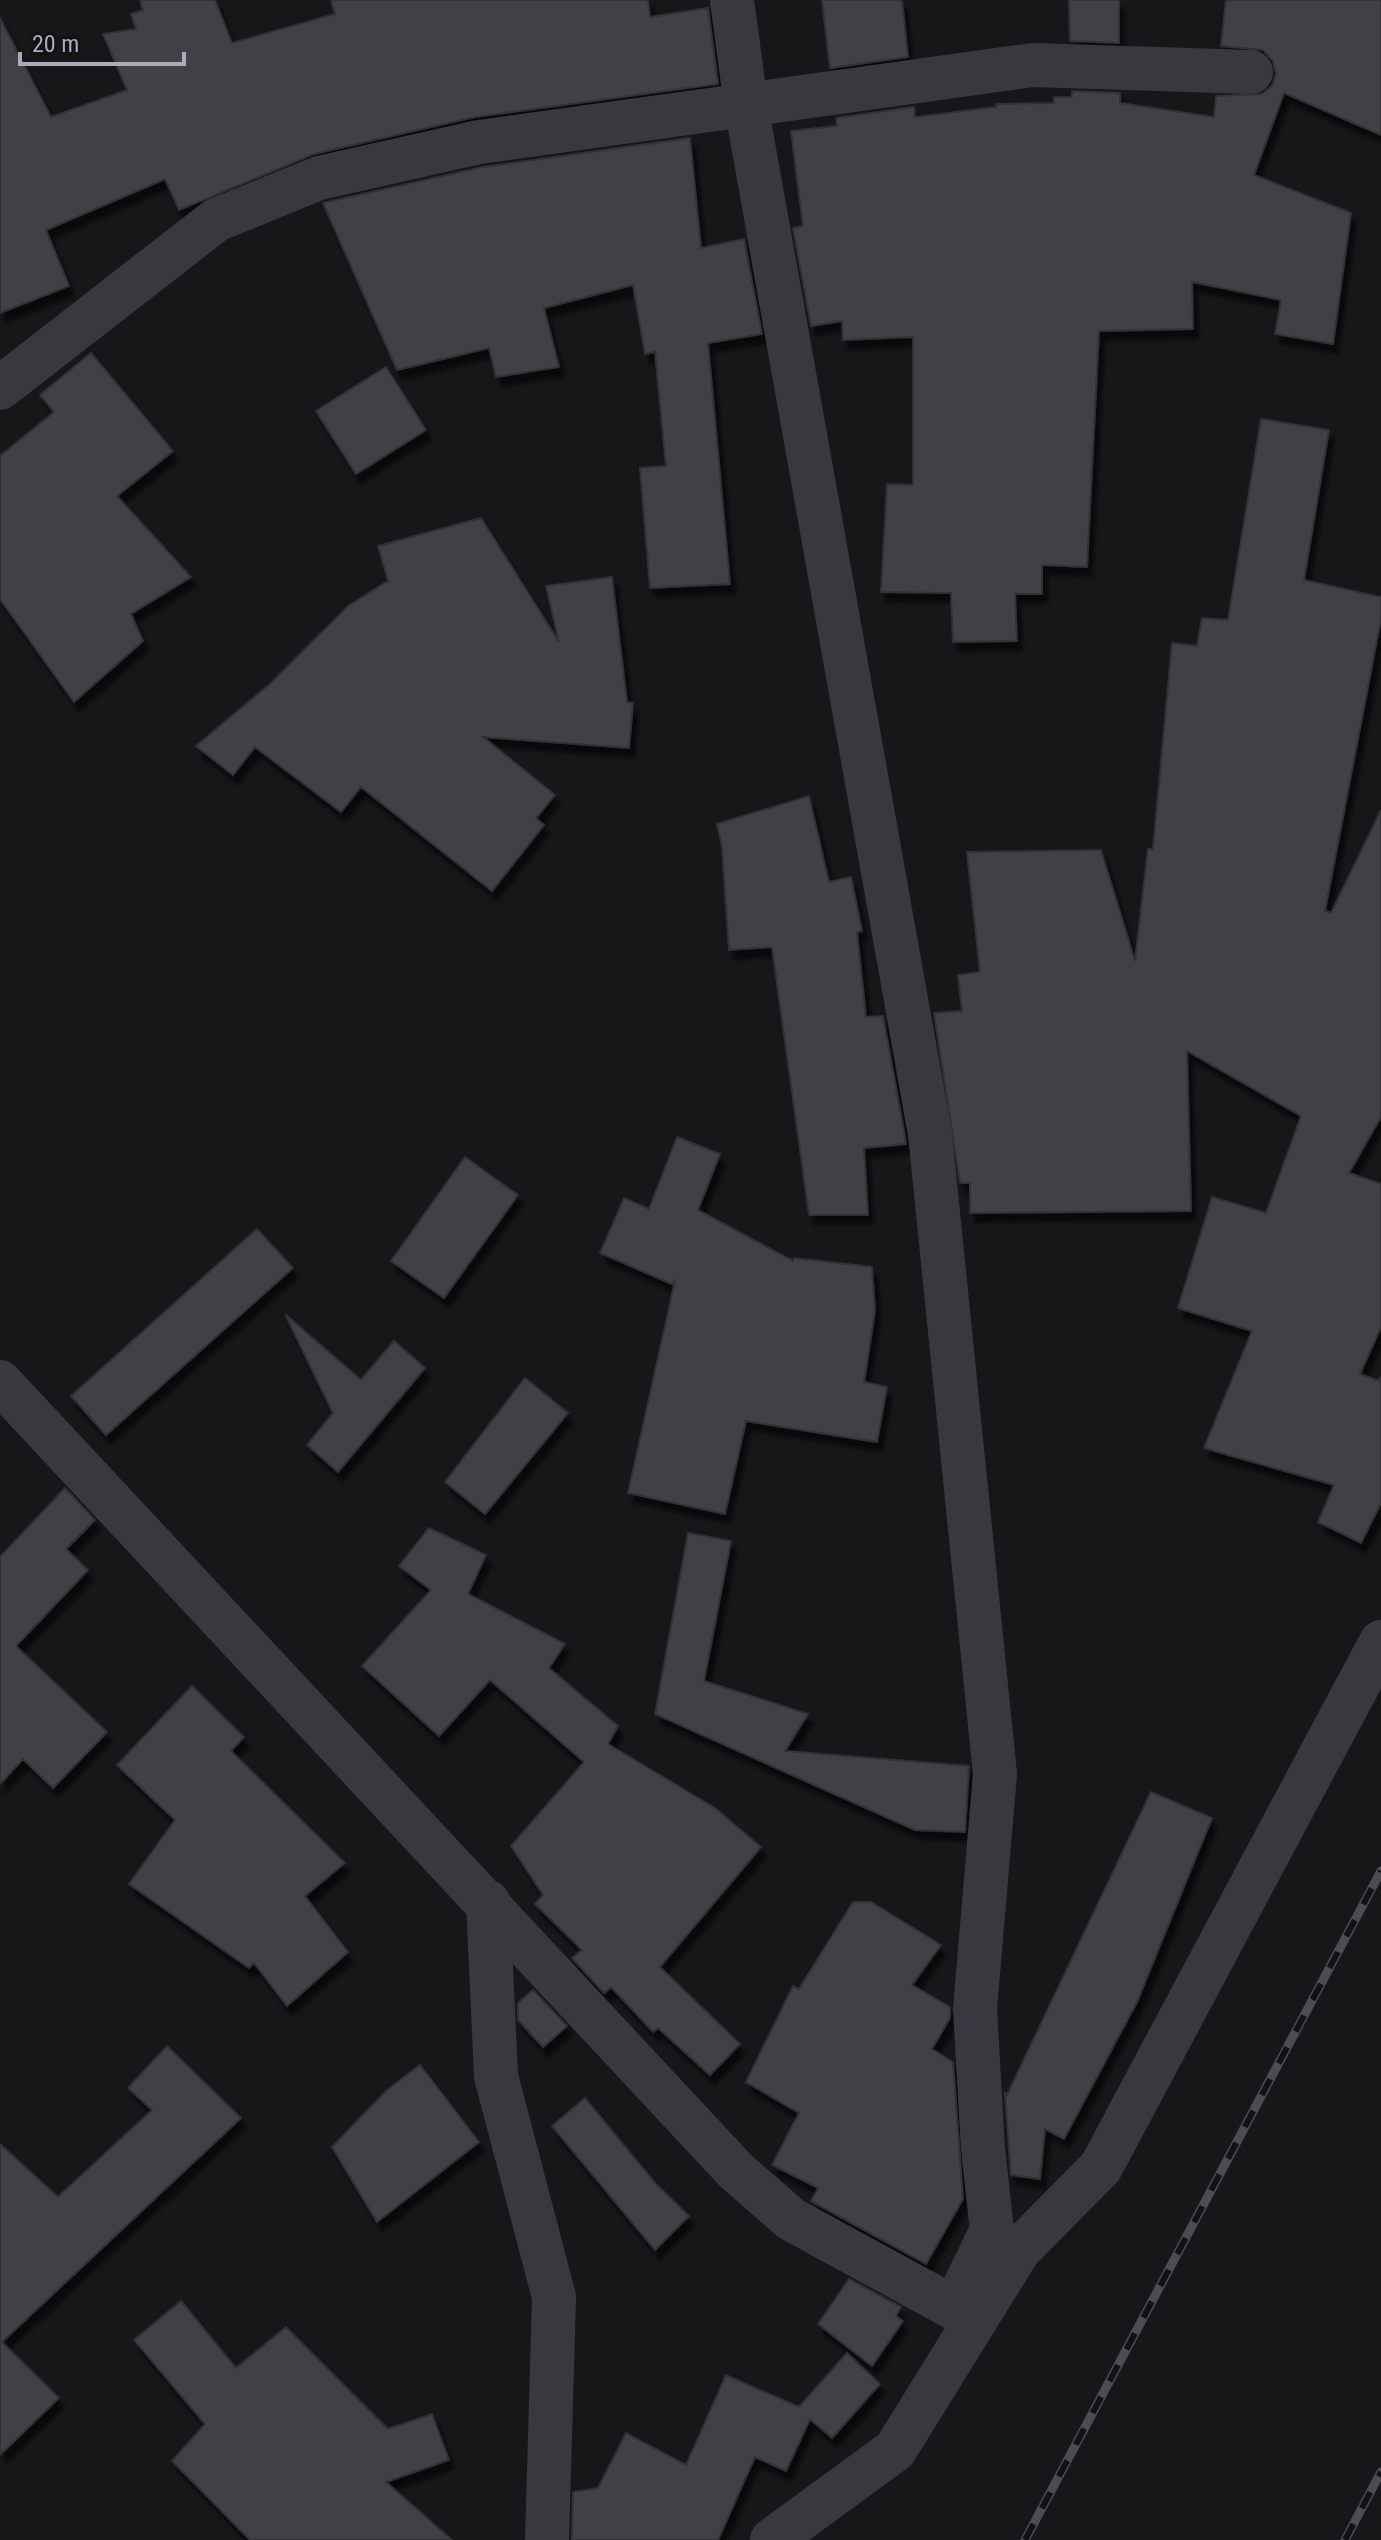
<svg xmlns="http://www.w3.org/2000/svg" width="1381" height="2540" viewBox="0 0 1381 2540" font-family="'Roboto Condensed',sans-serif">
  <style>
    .building { fill: #414147; stroke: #313136; stroke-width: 2; filter: url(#shadow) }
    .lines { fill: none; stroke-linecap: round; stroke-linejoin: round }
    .street { stroke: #38383f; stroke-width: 44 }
    .rail-casing { stroke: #4b4c54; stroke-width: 9 }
    .rail { stroke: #121215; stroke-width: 6; stroke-dasharray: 18; stroke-linecap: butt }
  </style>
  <defs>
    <filter id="shadow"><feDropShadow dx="5" dy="9" stdDeviation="2" flood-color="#0009"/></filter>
  </defs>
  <rect width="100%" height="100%" fill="#17171a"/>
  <!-- building -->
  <path class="building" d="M140,0h75l17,43 103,-29 -4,-14h317l2,17 58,-9 10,76 -243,33 -161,37 -135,56 -14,-31 -119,51 23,56 -69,27v-295l51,99 76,-27 -24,-56 33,-5 -5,-15 12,-4z
    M822,0h80l6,57 -78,11z
    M1069,0h50v43l-49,-2z
    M1226,0h155v135l-97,-42 -30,82 97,38 -18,131 -58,-10 6,-34 -89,-18 1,47 -94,2 -12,236 -45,-2v29h-27l2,47 -64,1 -2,-49 -70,-1 6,-108 26,1v-148l-70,3 -1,-19 -31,5 -18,-98 10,-2 -12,-95 46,-5 -1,-8 78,-11 1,10 81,-10v-3l58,-1v-6h18v-6l48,2v10l94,14 2,-21 46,-2 10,-8 4,-12 -3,-13 -10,-11 -42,-4z
    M690,138l11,110 43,-9 18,95 -54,9 22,241 -80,4 -10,-120 26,-2 -11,-114 -10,2 -12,-69 -89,23 15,59 -63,10 -7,-29 -92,22 -74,-167 160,-36z
    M91,353l82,98 -56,45 74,81 -60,37 12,27 -69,61 -74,-103v-143l54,-44 -14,-17z
    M386,367l40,63 -70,44 -40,-63z
    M1261,419l68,11 -25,150 77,17v22l-56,292 6,2 50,-103v307l-32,56 32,11v143l-21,47 19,7 2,-4v126l-20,40 -43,-21 16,-37 -130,-37 48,-117 -74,-23 34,-111 54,16 35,-97 -114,-65 4,160 -221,2v-30h-10l-26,-170 28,-2 -4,-36 22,-3 -13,-120 134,-2 34,111 13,-112h5l19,-206 25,3 5,-28 26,2z
    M481,518l78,124 -13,-56 66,-9 15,125 6,1 -4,45 -146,-11 72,58 -19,23 8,7 -52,66 -131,-104 -20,25 -86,-65 -22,28 -37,-29 75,-63 77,-77 40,-25 -10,-35z
    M809,796l20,86 22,-5 11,54 -5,1 9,85 17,-1 22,121 1,7 -42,4 4,67h-59l-37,-268 -43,3 -7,-103 -5,-23z
    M677,1137l43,17 -22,56 95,51 1,-3 78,9 3,44 -11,71 23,5 -10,55 -131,-21 -21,93 -97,-21 47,-212 -3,3 -72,-31 24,-55 25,11z
    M465,1157l53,38 -74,103 -53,-37z
    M257,1229l36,39 -187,167 -35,-39z
    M285,1314l76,66 33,-39 31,27 -87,104 -31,-27 26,-32z
    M525,1378l43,35 -83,101 -40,-32z
    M65,1488l30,32 -29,29 22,21 -72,76 91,86 -54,56 -30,-29 -23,25v-227z
    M429,1528l57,27 -18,39 97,50 -16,24 69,58 -10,18 107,64 46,39 -101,120 80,77 -30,31 -52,-47 -5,4 -42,-45 -7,6 -32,-35 10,-8 -47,-46 8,-9 -32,-49 73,-84 -94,-82 -51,56 -77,-70 69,-76 -32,-24z
    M688,1533l43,8 -27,140 104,33 -23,37 184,15 -4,66 -50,-2 -260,-116z
    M192,1686l52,51 -13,14 114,112 -40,33 43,56 -61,54 -33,-43 -5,5 -120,-84 46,-64 -58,-55z
    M1151,1792l61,26 -75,184 -73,137 -19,-10 -5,50 -29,-4 -6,-82 2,2z
    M853,1902h18l70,43 -29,40 38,22v11l-18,31 21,13 10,137 -37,65 -115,-63 7,-13 -46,-23 27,-52 -53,-31 47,-96 6,3z
    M533,1990l34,36 -24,21 -25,-27v-17z
    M167,2046l74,72 -239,224 57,56 -59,57v-311l58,53 94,-87 -24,-22z
    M420,2065l59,77 -102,80 -45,-75 54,-56z
    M585,2098l70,85 34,33 -34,34 -103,-124z
    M849,2279l52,28 -5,9 7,5 -31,45 -54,-42z
    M181,2301l55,67 50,-41 102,102 44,-15 17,46 -63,22 66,58h-202l-78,-79 33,-37 -71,-84z
    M847,2353l33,31 -48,54 -22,-19 -24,52 -31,-14 -37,83h-146l1,-48 25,-4 28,-55 60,32 40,-90 73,32z"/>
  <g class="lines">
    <!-- street -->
    <path class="street" d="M732,0l14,105 184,1029 65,640 -20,235 8,140 9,81 -38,78
      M0,388l216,-168 103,-42 160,-36 554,-77 218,7
      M0,1382l736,789 55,48 185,101
      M488,1902l8,174 58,221 -7,243
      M772,2540l123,-90 124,-200 82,-83 280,-525"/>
    <!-- rail casing -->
    <g class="rail-casing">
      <path id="rail" d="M1025,2540l356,-669
        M1345,2540l36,-68"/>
    </g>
    <!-- rail -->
    <use href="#rail" class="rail"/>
  </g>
  <!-- scale -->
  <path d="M20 52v12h164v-12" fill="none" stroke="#a8acbb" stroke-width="4"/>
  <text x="32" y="52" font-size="24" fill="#a8acbb" stroke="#121215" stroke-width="6" paint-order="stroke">20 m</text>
</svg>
